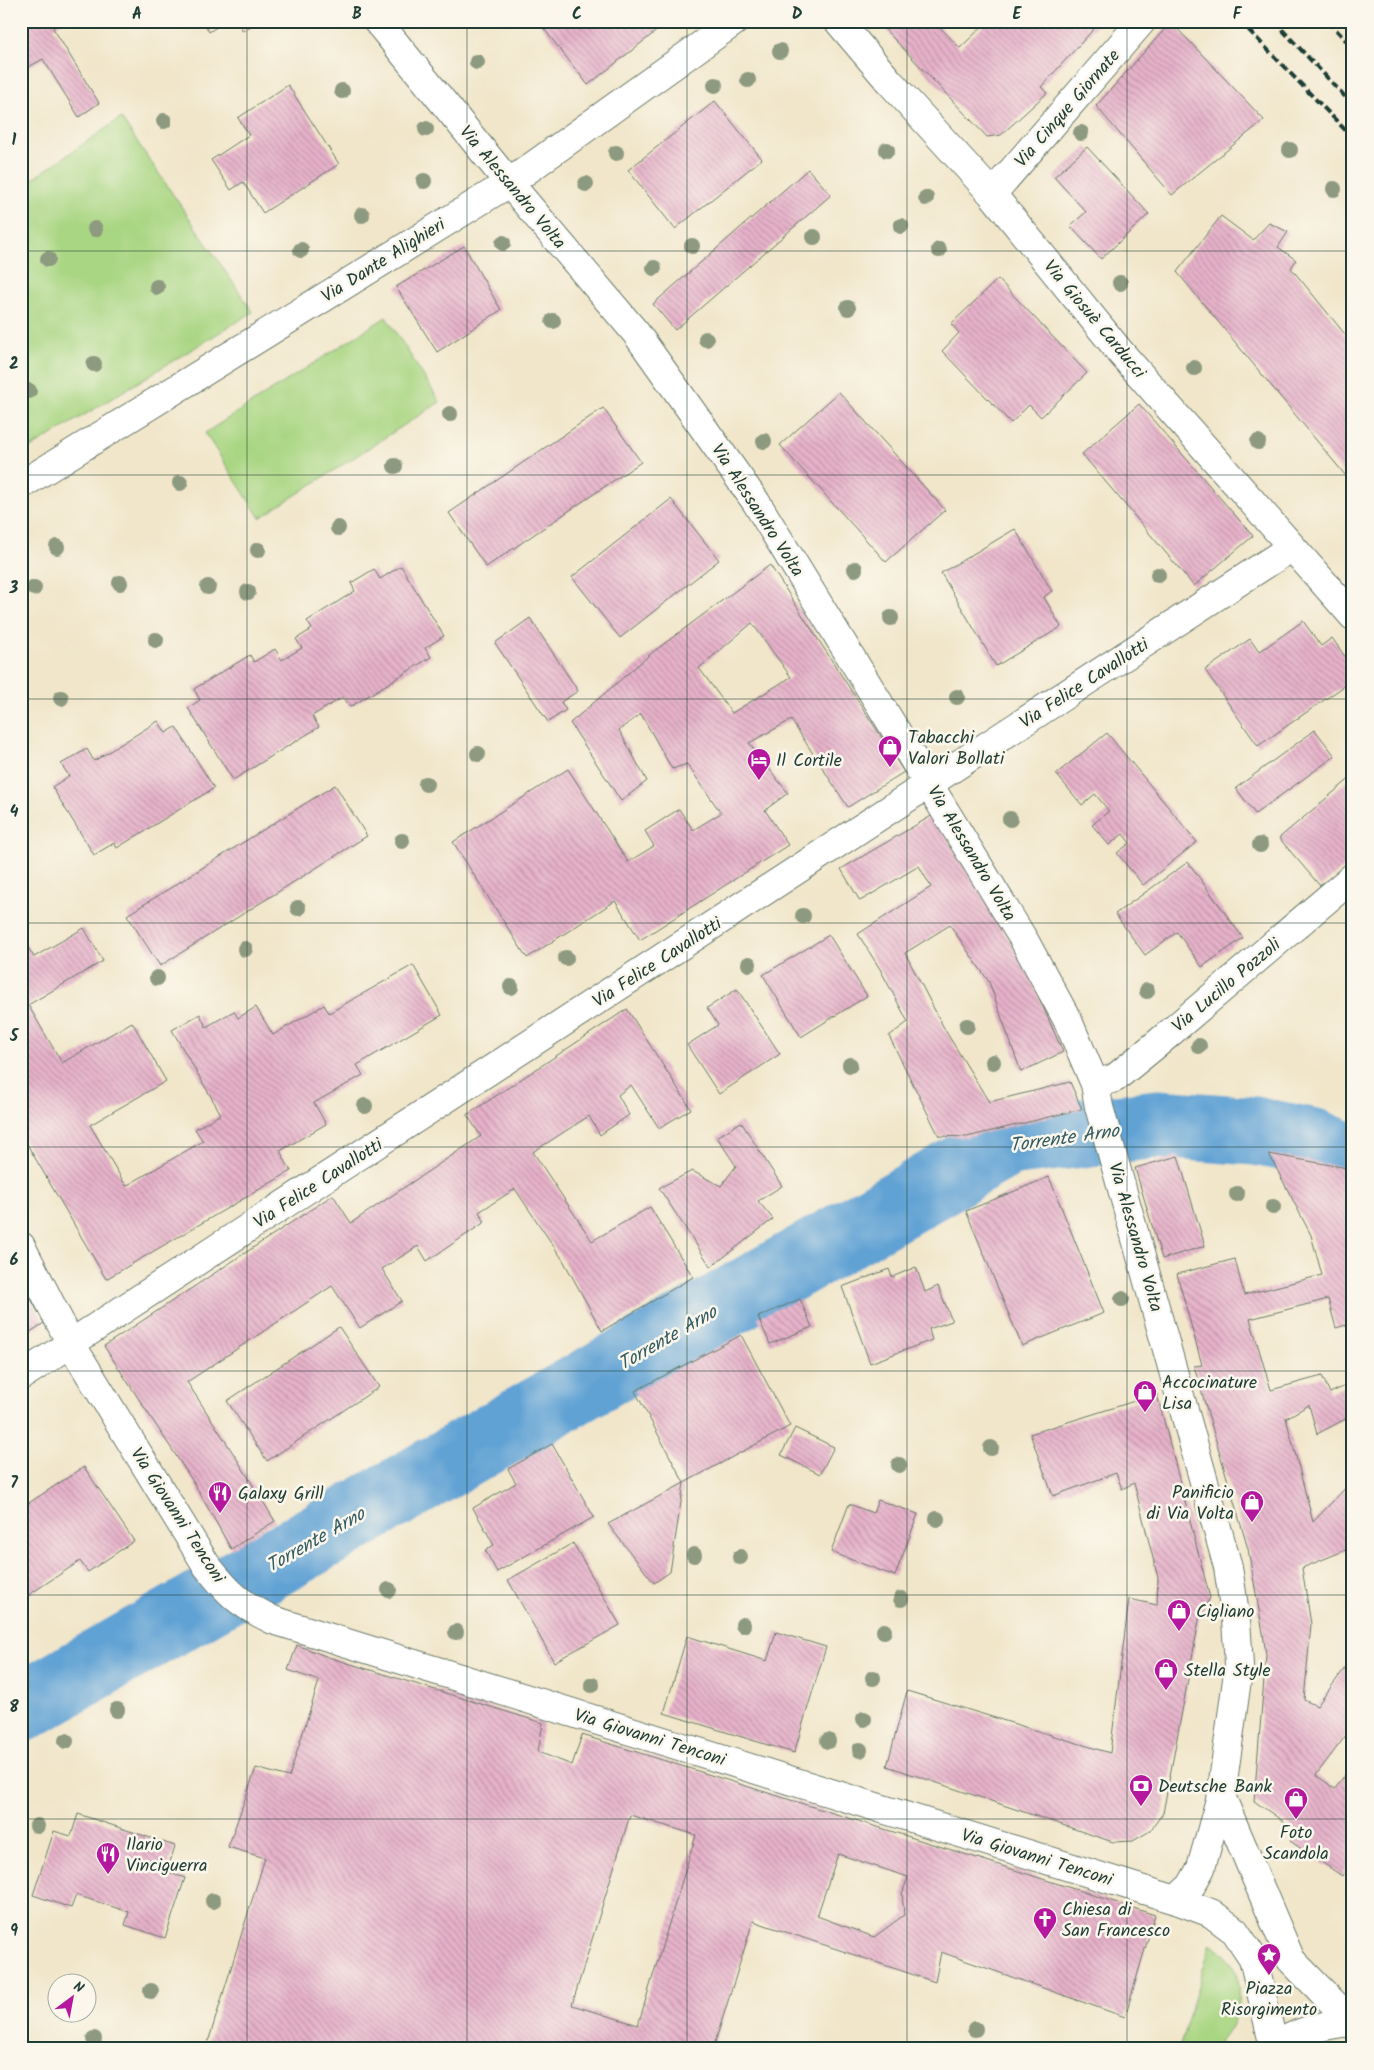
<svg xmlns="http://www.w3.org/2000/svg" width="1374" height="2070" viewBox="0 0 1374 2070" font-family="Kalam,sans-serif">
  <style>
    .green { fill: #a9d682; stroke: #648a5b }
    .lines { fill: none; stroke-linecap: round; stroke-linejoin: round }
    .river { stroke: #61a2d4; stroke-width: 69 }
    .building { fill: url(#building-back-hatch); fill-rule: evenodd }
    .minor-casing { stroke: #687868; stroke-width: 30 }
    .tertiary-casing { stroke: #687868; stroke-width: 30 }
    .minor { stroke: #fff; stroke-width: 28 }
    .tertiary { stroke: #fff; stroke-width: 28 }
    .rail { stroke: #1f3d34; stroke-width: 4; stroke-dasharray: 8 4; stroke-linecap: butt }
    .tree { fill: #8d9a80 }
    .grid { fill: none; stroke: #1f3d34; stroke-width: 1; stroke-opacity: 0.55 }
    .labels { text-anchor: middle; stroke-width: 5; stroke-linejoin: round; paint-order: stroke }
    .street-label { font-size: 18px; fill: #1f3d34; stroke: #fbf7ec }
    .poi-label { font-size: 18px; fill: #1f3d34; stroke: #fbf7ec; text-anchor: start }
    .water-label { font-size: 19px; font-style: italic; fill: #335b64; stroke: #fbf7ec }
    .neatline { fill: none; stroke: #1f3d34; stroke-width: 2 }
    .grid-label { font-size: 16px; text-anchor: middle; font-weight: bold; fill: #1f3d34 }
  </style>
  <defs>
    <pattern id="building-back-hatch" width="6" height="6" patternUnits="userSpaceOnUse" patternTransform="scale(1.25)"><rect width="6" height="6" fill="#e7b2ca"/><path d="M-1 5l2 2M0 0l6 6M5-1l2 2" fill="none" stroke="#bb92a5"/></pattern>
  </defs>
  <rect width="100%" height="100%" fill="#fbf7ec"/>
  <filter id="ink" filterUnits="userSpaceOnUse"><feTurbulence type="fractalNoise" baseFrequency=".02" numOctaves="2"/><feDisplacementMap in="SourceGraphic" scale="10" xChannelSelector="R" yChannelSelector="G"/><feConvolveMatrix kernelMatrix="1 2 1 2 8 2 1 2 1" color-interpolation-filters="sRGB"/></filter>
  <filter id="wash" filterUnits="userSpaceOnUse"><feTurbulence type="fractalNoise" baseFrequency=".0096" numOctaves="4" result="noise"/><feDisplacementMap in="SourceGraphic" scale="20" xChannelSelector="R" yChannelSelector="G"/><feGaussianBlur stdDeviation="1.12" result="paint"/><feColorMatrix in="noise" values="0 0 0 0 0 0 0 0 0 0 0 0 0 0 0 0 0 1.4 0 .05"/><feComposite in="paint" operator="in"/></filter>
  <g filter="url(#wash)">
    <rect width="100%" height="100%" fill="#f1e6ca"/>
    <!-- green -->
    <path class="green" d="M121,118l132,194 -226,138 -6,-9v-254z
      M386,317l54,85 -180,116 -55,-85z
      M1211,1943c31,19 36,57 18,87 -5,8 -10,14 -19,18 -8,3 -22,1 -31,1z"/>
    <g class="lines">
      <!-- river -->
      <path class="river" d="M21,1708l987,-566 149,-18 98,7 56,11 42,17"/>
    </g>
    <g id="blocks">
      <!-- building -->
      <path class="building" d="M21,21h42l-10,7 46,75 -20,14 -36,-58 -22,12z
        M203,21h23l-17,11z
        M237,21h22l-16,10z
        M538,21h131l-81,64z
        M877,21h57l26,27 28,-27h113l-60,66 6,6 -46,42 -14,2z
        M1171,22l93,98 -92,75 -76,-89z
        M288,85l51,79 -76,49 -20,-31 -12,8 -20,-30 38,-25 -11,-17z
        M715,101l47,58 -87,70 -47,-59z
        M1087,147l62,67 -48,45 -31,-33 16,-14 -32,-35z
        M808,169l23,26 -156,135 -22,-26z
        M1221,216l32,24 16,-17 19,9 -10,15 18,13 -5,8 62,76v128l-7,4 -169,-204z
        M464,246l37,64 -64,42 -41,-65z
        M998,279l89,94 -46,44 -12,-12 -18,18 -69,-72 17,-18 -8,-9z
        M839,392l106,118 -59,52 -106,-117z
        M1139,404l114,132 -59,50 -112,-132z
        M603,408l38,54 -155,105 -37,-54z
        M671,499l48,61 -99,78 -48,-61z
        M1015,529l37,62 -8,6 17,30 -65,39 -55,-93z
        M770,565l134,207 -56,35 -57,-87 -42,23 39,50 -23,17 23,35 -148,95 -25,-39 -88,57 -74,-116 115,-73 60,93 26,-16 -9,-15 34,-22 14,21 28,-17 -34,-49 -15,5 -31,-55 -22,16 28,51 -26,20 -51,-78 83,-71zM752,623l39,54 -59,36 -33,-45z
        M401,566l43,70 -19,12 6,9 -81,50 -7,-10 -31,19 7,11 -86,53 -45,-72 12,-8 -6,-11 56,-34 4,7 21,-13 7,11 20,-12 -6,-9 16,-10 -5,-8 48,-30 -4,-8 23,-14 6,10z
        M530,618l48,73 -17,11 5,8 -18,12 -53,-79z
        M1303,621l18,25 11,-8 21,30v12l-95,66 -53,-76 45,-31 9,13z
        M158,721l8,12 10,-6 38,61 -97,60 -3,-5 -20,12 -42,-68 17,-11 -8,-12 26,-15 7,12z
        M1315,730l20,26 -80,58 -19,-26z
        M1107,733l90,109 -54,43 -26,-32 13,-10 -7,-9 -14,11 -17,-20 17,-14 -14,-17 -13,11 -26,-31z
        M1353,776v83l-32,28 -42,-49z
        M335,785l32,51 -207,130 -33,-51z
        M933,815l91,149 39,88 -42,20 -32,-90 -39,-57 -45,28 40,77 44,72 81,-20 12,27 -115,28 -28,-1 -50,-100 19,-14 -28,-53 -22,-35 73,-47 -12,-21 -59,35 -19,-32z
        M1188,862l55,76 -41,29 -25,-35 -32,23 -30,-41z
        M84,928l19,33 -75,44 34,58 70,-41 34,59 -76,44 36,61 77,-45 -8,-12 26,-15 -49,-84 28,-16 6,13 28,-16 4,7 18,-11 17,28 51,-30 5,8 84,-48 29,50 -85,50 6,10 -49,28 12,21 -46,27 11,20 -185,108 -85,-145v-198l13,21z
        M829,935l38,61 -66,41 -38,-62z
        M737,989l43,65 -61,40 -32,-49 31,-20 -11,-17z
        M627,1009l64,100 -32,19 -28,-43 -13,10 11,20 -29,20 -11,-19 -56,36 59,89 58,-34 43,70 -91,54 -39,-71 -48,-71 -36,23 6,10 -58,39 -9,-15 -36,23 20,32 -42,27 -28,-42 -145,96 48,74 40,65 -44,28 -37,-66 -90,-137 229,-151 18,28 130,-87 -14,-21z
        M741,1122l41,64 -24,15 15,18 -62,48 -52,-79 33,-17 29,15 15,-20 -19,-29z
        M1269,1154l84,15v154l-17,5 -8,-29 -78,20 21,71 51,-14 8,17 23,-11v33l-36,19 -8,-29 -23,13 27,104 40,-42v62l-7,8 -44,18 9,56 -7,76 13,6 36,-49v69l-37,49 19,14 18,-26v101l-3,-2 -8,14 -52,-35 7,-10 -43,-30 12,-146 -3,-22 -15,-84 -54,-183 8,-1 -25,-91 58,-15 9,36 78,-20 -11,-40z
        M1178,1156l27,90 -43,13 -27,-91z
        M1049,1177l55,136 -82,33 -56,-135z
        M916,1267l9,25 13,-6 14,35 -23,8 3,11 -62,23 -28,-76 47,-18 3,8z
        M21,1280l23,43 -23,15z
        M800,1299l12,28 -42,17 -12,-27z
        M339,1327l40,60 -112,74 -40,-60z
        M741,1335l49,91 -106,57 -49,-92z
        M1157,1394l53,204 -10,17 -37,198 -13,18 -17,10 -20,1 -226,-76 20,-75 203,62 19,-154 28,6 1,-27 -24,-95 -12,6 -6,-16 -63,23 -23,-62z
        M795,1428l39,19 -14,27 -39,-19z
        M552,1444l42,73 -97,55 -12,-22 9,-5 -21,-37 43,-25 -8,-14z
        M84,1467l50,74 -46,31 -8,-11 -59,39v-92z
        M684,1483l-14,89 -16,11 -46,-59z
        M878,1500l40,14 -23,62 -64,-24 18,-48 24,9z
        M573,1543l47,82 -66,37 -46,-82z
        M776,1632l50,15 -32,106 -130,-40 23,-77 80,25z
        M297,1645l31,12 215,66 -5,29 34,13 10,-30 392,122 181,58 -30,102 -184,-65 -6,30 -182,-61 -40,128h-507l59,-191 -37,-11 28,-79 33,9 30,-96 -31,-11zM630,1815l66,20 -58,190 -66,-20zM838,1854l70,23 -6,17 2,21 -30,22 -57,-21z
        M78,1814l97,32 -8,26 18,6 -20,60 -40,-13 4,-13 -53,-17 -5,13 -38,-13 21,-64 17,5z"/>
    </g>
  </g>
  <g filter="url(#ink)">
    <use href="#blocks" fill-opacity="0" stroke="#687868" stroke-width="1"/>
    <g class="lines">
      <!-- minor casing -->
      <g class="minor-casing">
        <path id="minor" d="M377,21l132,162 127,150 120,169 268,438 44,81 27,63 4,23 129,460 8,53 3,45 -18,131 70,164 61,62
          M838,21l51,60 103,113 129,159 232,263
          M992,194l150,-173
          M21,485l488,-302 226,-162
          M1095,1084l20,-6 43,-35 195,-166
          M21,1246l50,98 136,222c23,29 33,38 66,54l903,280 35,13 24,18 18,27 21,89
          M21,1376l1271,-829
          M1176,1900l15,-14 10,-18 20,-72"/>
      </g>
      <!-- tertiary casing -->
      <g class="tertiary-casing">
        <path id="tertiary" d="M1271,2049c25,-18 52,-25 82,-27"/>
      </g>
      <!-- minor -->
      <use href="#minor" class="minor"/>
      <!-- tertiary -->
      <use href="#tertiary" class="tertiary"/>
      <!-- rail -->
      <path class="rail" d="M1240,21l113,117
        M1274,21l79,84
        M1328,21l25,27"/>
    </g>
    <!-- trees -->
    <g class="tree">
      <circle cx="780" cy="51" r="8"/>
      <circle cx="477" cy="62" r="8"/>
      <circle cx="748" cy="80" r="8"/>
      <circle cx="715" cy="85" r="8"/>
      <circle cx="342" cy="91" r="8"/>
      <circle cx="164" cy="121" r="8"/>
      <circle cx="426" cy="129" r="8"/>
      <circle cx="1081" cy="133" r="8"/>
      <circle cx="887" cy="150" r="8"/>
      <circle cx="1290" cy="150" r="8"/>
      <circle cx="616" cy="153" r="8"/>
      <circle cx="424" cy="181" r="8"/>
      <circle cx="586" cy="184" r="8"/>
      <circle cx="1334" cy="189" r="8"/>
      <circle cx="926" cy="198" r="8"/>
      <circle cx="362" cy="215" r="8"/>
      <circle cx="901" cy="226" r="8"/>
      <circle cx="95" cy="229" r="8"/>
      <circle cx="814" cy="237" r="8"/>
      <circle cx="503" cy="243" r="8"/>
      <circle cx="692" cy="246" r="8"/>
      <circle cx="301" cy="250" r="8"/>
      <circle cx="939" cy="250" r="8"/>
      <circle cx="48" cy="259" r="8"/>
      <circle cx="654" cy="268" r="8"/>
      <circle cx="1120" cy="283" r="8"/>
      <circle cx="157" cy="287" r="8"/>
      <circle cx="848" cy="308" r="8"/>
      <circle cx="553" cy="321" r="8"/>
      <circle cx="706" cy="339" r="8"/>
      <circle cx="94" cy="364" r="8"/>
      <circle cx="1194" cy="368" r="8"/>
      <circle cx="29" cy="391" r="8"/>
      <circle cx="450" cy="414" r="8"/>
      <circle cx="764" cy="441" r="8"/>
      <circle cx="1258" cy="442" r="8"/>
      <circle cx="395" cy="466" r="8"/>
      <circle cx="180" cy="483" r="8"/>
      <circle cx="338" cy="528" r="8"/>
      <circle cx="57" cy="547" r="8"/>
      <circle cx="258" cy="550" r="8"/>
      <circle cx="855" cy="569" r="8"/>
      <circle cx="1158" cy="575" r="8"/>
      <circle cx="120" cy="583" r="8"/>
      <circle cx="208" cy="587" r="8"/>
      <circle cx="34" cy="588" r="8"/>
      <circle cx="248" cy="592" r="8"/>
      <circle cx="891" cy="618" r="8"/>
      <circle cx="156" cy="640" r="8"/>
      <circle cx="957" cy="697" r="8"/>
      <circle cx="61" cy="698" r="8"/>
      <circle cx="478" cy="754" r="8"/>
      <circle cx="426" cy="784" r="8"/>
      <circle cx="1010" cy="819" r="8"/>
      <circle cx="402" cy="841" r="8"/>
      <circle cx="1260" cy="845" r="8"/>
      <circle cx="298" cy="908" r="8"/>
      <circle cx="803" cy="916" r="8"/>
      <circle cx="245" cy="949" r="8"/>
      <circle cx="566" cy="958" r="8"/>
      <circle cx="749" cy="964" r="8"/>
      <circle cx="157" cy="978" r="8"/>
      <circle cx="511" cy="987" r="8"/>
      <circle cx="1147" cy="991" r="8"/>
      <circle cx="967" cy="1026" r="8"/>
      <circle cx="1199" cy="1046" r="8"/>
      <circle cx="993" cy="1062" r="8"/>
      <circle cx="850" cy="1065" r="8"/>
      <circle cx="365" cy="1106" r="8"/>
      <circle cx="1237" cy="1194" r="8"/>
      <circle cx="1273" cy="1207" r="8"/>
      <circle cx="1122" cy="1299" r="8"/>
      <circle cx="991" cy="1448" r="8"/>
      <circle cx="899" cy="1465" r="8"/>
      <circle cx="937" cy="1519" r="8"/>
      <circle cx="694" cy="1555" r="8"/>
      <circle cx="740" cy="1557" r="8"/>
      <circle cx="389" cy="1590" r="8"/>
      <circle cx="901" cy="1599" r="8"/>
      <circle cx="743" cy="1625" r="8"/>
      <circle cx="884" cy="1631" r="8"/>
      <circle cx="456" cy="1632" r="8"/>
      <circle cx="873" cy="1678" r="8"/>
      <circle cx="592" cy="1685" r="8"/>
      <circle cx="117" cy="1710" r="8"/>
      <circle cx="864" cy="1719" r="8"/>
      <circle cx="66" cy="1741" r="8"/>
      <circle cx="828" cy="1741" r="8"/>
      <circle cx="860" cy="1750" r="8"/>
      <circle cx="37" cy="1826" r="8"/>
      <circle cx="213" cy="1901" r="8"/>
      <circle cx="151" cy="1991" r="8"/>
      <circle cx="975" cy="2029" r="8"/>
      <circle cx="94" cy="2039" r="8"/>
    </g>
  </g>
  <!-- grid -->
  <path class="grid" d="M247,21v2028M467,21v2028M687,21v2028M907,21v2028M1127,21v2028M21,251h1332M21,475h1332M21,699h1332M21,923h1332M21,1147h1332M21,1371h1332M21,1595h1332M21,1819h1332"/>
  <!-- icons -->
  <defs>
    <g id="shop-pin" transform="scale(1.25)"><path d="M0 17L-7.5 6A9.5 9.5 0 1 1 7.5 6Z" fill="#b5179e" stroke="#fbf7ec"/><path d="M-5-2.5h2.3a2.7 3.5 0 0 1 5.4 0H5L5.5 6h-11ZM-1.5-2.5h3a1.5 2.3 0 0 0-3 0Z" fill="#fff"/></g>
    <g id="hotel-pin" transform="scale(1.25)"><path d="M0 17L-7.5 6A9.5 9.5 0 1 1 7.5 6Z" fill="#b5179e" stroke="#fbf7ec"/><path d="M-6-4.5h1.5V1H6V5H4.5V3h-9V5H-6ZM-4 0a1.8 1.8 0 1 1 3.6 0ZM.5 0V-2.5h3Q6-2.5 6 0Z" fill="#fff"/></g>
    <g id="restaurant-pin" transform="scale(1.25)"><path d="M0 17L-7.5 6A9.5 9.5 0 1 1 7.5 6Z" fill="#b5179e" stroke="#fbf7ec"/><path d="M-5-6h1v4h1v-4h1v4h1v-4h1v5L-1.5 .5V6h-2V.5L-5-1ZM5-6V6H3V1.5H1.5Q1.5-4 5-6Z" fill="#fff"/></g>
    <g id="bank-pin" transform="scale(1.25)"><path d="M0 17L-7.5 6A9.5 9.5 0 1 1 7.5 6Z" fill="#b5179e" stroke="#fbf7ec"/><path d="M-6-4H6V4H-6ZM0-2.3a2.3 2.3 0 1 0 0 4.6a2.3 2.3 0 1 0 0-4.6Z" fill="#fff"/></g>
    <g id="church-pin" transform="scale(1.25)"><path d="M0 17L-7.5 6A9.5 9.5 0 1 1 7.5 6Z" fill="#b5179e" stroke="#fbf7ec"/><path d="M-1.2-6h2.4v3.5h3.3v2.4h-3.3V6h-2.4V-.1h-3.3v-2.4h3.3Z" fill="#fff"/></g>
    <g id="sight-pin" transform="scale(1.25)"><path d="M0 17L-7.5 6A9.5 9.5 0 1 1 7.5 6Z" fill="#b5179e" stroke="#fbf7ec"/><path d="M0-6L1.8-2.2L6-1.7L2.9 1.2L3.7 5.4L0 3.3L-3.7 5.4L-2.9 1.2L-6-1.7L-1.8-2.2Z" fill="#fff"/></g>
  </defs>
  <g fill-rule="evenodd">
    <use href="#shop-pin" x="890" y="747"/>
    <use href="#hotel-pin" x="759" y="760"/>
    <use href="#shop-pin" x="1145" y="1392"/>
    <use href="#restaurant-pin" x="220" y="1493"/>
    <use href="#shop-pin" x="1252" y="1502"/>
    <use href="#shop-pin" x="1179" y="1611"/>
    <use href="#shop-pin" x="1166" y="1670"/>
    <use href="#bank-pin" x="1141" y="1786"/>
    <use href="#shop-pin" x="1296" y="1799"/>
    <use href="#restaurant-pin" x="108" y="1854"/>
    <use href="#church-pin" x="1045" y="1919"/>
    <use href="#sight-pin" x="1269" y="1955"/>
  </g>
  <g class="labels">
    <!-- street labels -->
    <g class="street-label">
      <text transform="translate(1067 108) rotate(-49)" y="6">Via Cinque Giornate</text>
      <text transform="translate(513 187) rotate(50)" y="6">Via Alessandro Volta</text>
      <text transform="translate(383 260) rotate(-32)" y="6">Via Dante Alighieri</text>
      <text transform="translate(1095 319) rotate(50)" y="6">Via Giosuè Carducci</text>
      <text transform="translate(758 510) rotate(57)" y="6">Via Alessandro Volta</text>
      <text transform="translate(1084 683) rotate(-33)" y="6">Via Felice Cavallotti</text>
      <text transform="translate(972 853) rotate(59)" y="6">Via Alessandro Volta</text>
      <text transform="translate(657 962) rotate(-33)" y="6">Via Felice Cavallotti</text>
      <text transform="translate(1226 985) rotate(-40)" y="6">Via Lucillo Pozzoli</text>
      <text transform="translate(318 1183) rotate(-33)" y="6">Via Felice Cavallotti</text>
      <text transform="translate(1136 1237) rotate(74)" y="6">Via Alessandro Volta</text>
      <text transform="translate(178 1515) rotate(57)" y="6">Via Giovanni Tenconi</text>
      <text transform="translate(650 1737) rotate(17)" y="6">Via Giovanni Tenconi</text>
      <text transform="translate(1037 1857) rotate(17)" y="6">Via Giovanni Tenconi</text>
    </g>
    <!-- poi labels -->
    <g class="poi-label">
      <text x="908" y="743">Tabacchi<tspan x="908" dy="21">Valori Bollati</tspan></text>
      <text x="776" y="766">Il Cortile</text>
      <text x="1162" y="1388">Accocinature<tspan x="1162" dy="21">Lisa</tspan></text>
      <text x="1234" y="1498" text-anchor="end">Panificio<tspan x="1234" dy="21">di Via Volta</tspan></text>
      <text x="238" y="1499">Galaxy Grill</text>
      <text x="1196" y="1617">Cigliano</text>
      <text x="1184" y="1676">Stella Style</text>
      <text x="1158" y="1792">Deutsche Bank</text>
      <text x="1296" y="1838" text-anchor="middle">Foto<tspan x="1296" dy="21">Scandola</tspan></text>
      <text x="126" y="1850">Ilario<tspan x="126" dy="21">Vinciguerra</tspan></text>
      <text x="1062" y="1915">Chiesa di<tspan x="1062" dy="21">San Francesco</tspan></text>
      <text x="1269" y="1994" text-anchor="middle">Piazza<tspan x="1269" dy="21">Risorgimento</tspan></text>
    </g>
    <!-- water labels -->
    <g class="water-label">
      <text transform="translate(1064 1137) rotate(-8)" y="7">Torrente Arno</text>
      <text transform="translate(667 1337) rotate(-30)" y="7">Torrente Arno</text>
      <text transform="translate(315 1539) rotate(-30)" y="7">Torrente Arno</text>
    </g>
  </g>
  <!-- margin -->
  <rect width="1374" height="2070" fill="none" stroke="#fbf7ec" stroke-width="55"/>
  <!-- north arrow -->
  <g transform="translate(72 1998) rotate(32)"><circle r="24" fill="#fbf7ec" stroke="#a3ada2"/>
  <path d="M0-4L9 19L0 12L-9 19Z" fill="#b5179e"/>
  <text y="-8" font-size="14" font-weight="bold" text-anchor="middle" fill="#1f3d34">N</text>
  </g>
  <rect x="28" y="28" width="1318" height="2014" class="neatline"/>
  <g class="grid-label">
    <text x="137" y="19">A</text>
    <text x="357" y="19">B</text>
    <text x="577" y="19">C</text>
    <text x="797" y="19">D</text>
    <text x="1017" y="19">E</text>
    <text x="1237" y="19">F</text>
    <text x="14" y="145">1</text>
    <text x="14" y="369">2</text>
    <text x="14" y="593">3</text>
    <text x="14" y="817">4</text>
    <text x="14" y="1041">5</text>
    <text x="14" y="1265">6</text>
    <text x="14" y="1488">7</text>
    <text x="14" y="1712">8</text>
    <text x="14" y="1936">9</text>
  </g>
</svg>
